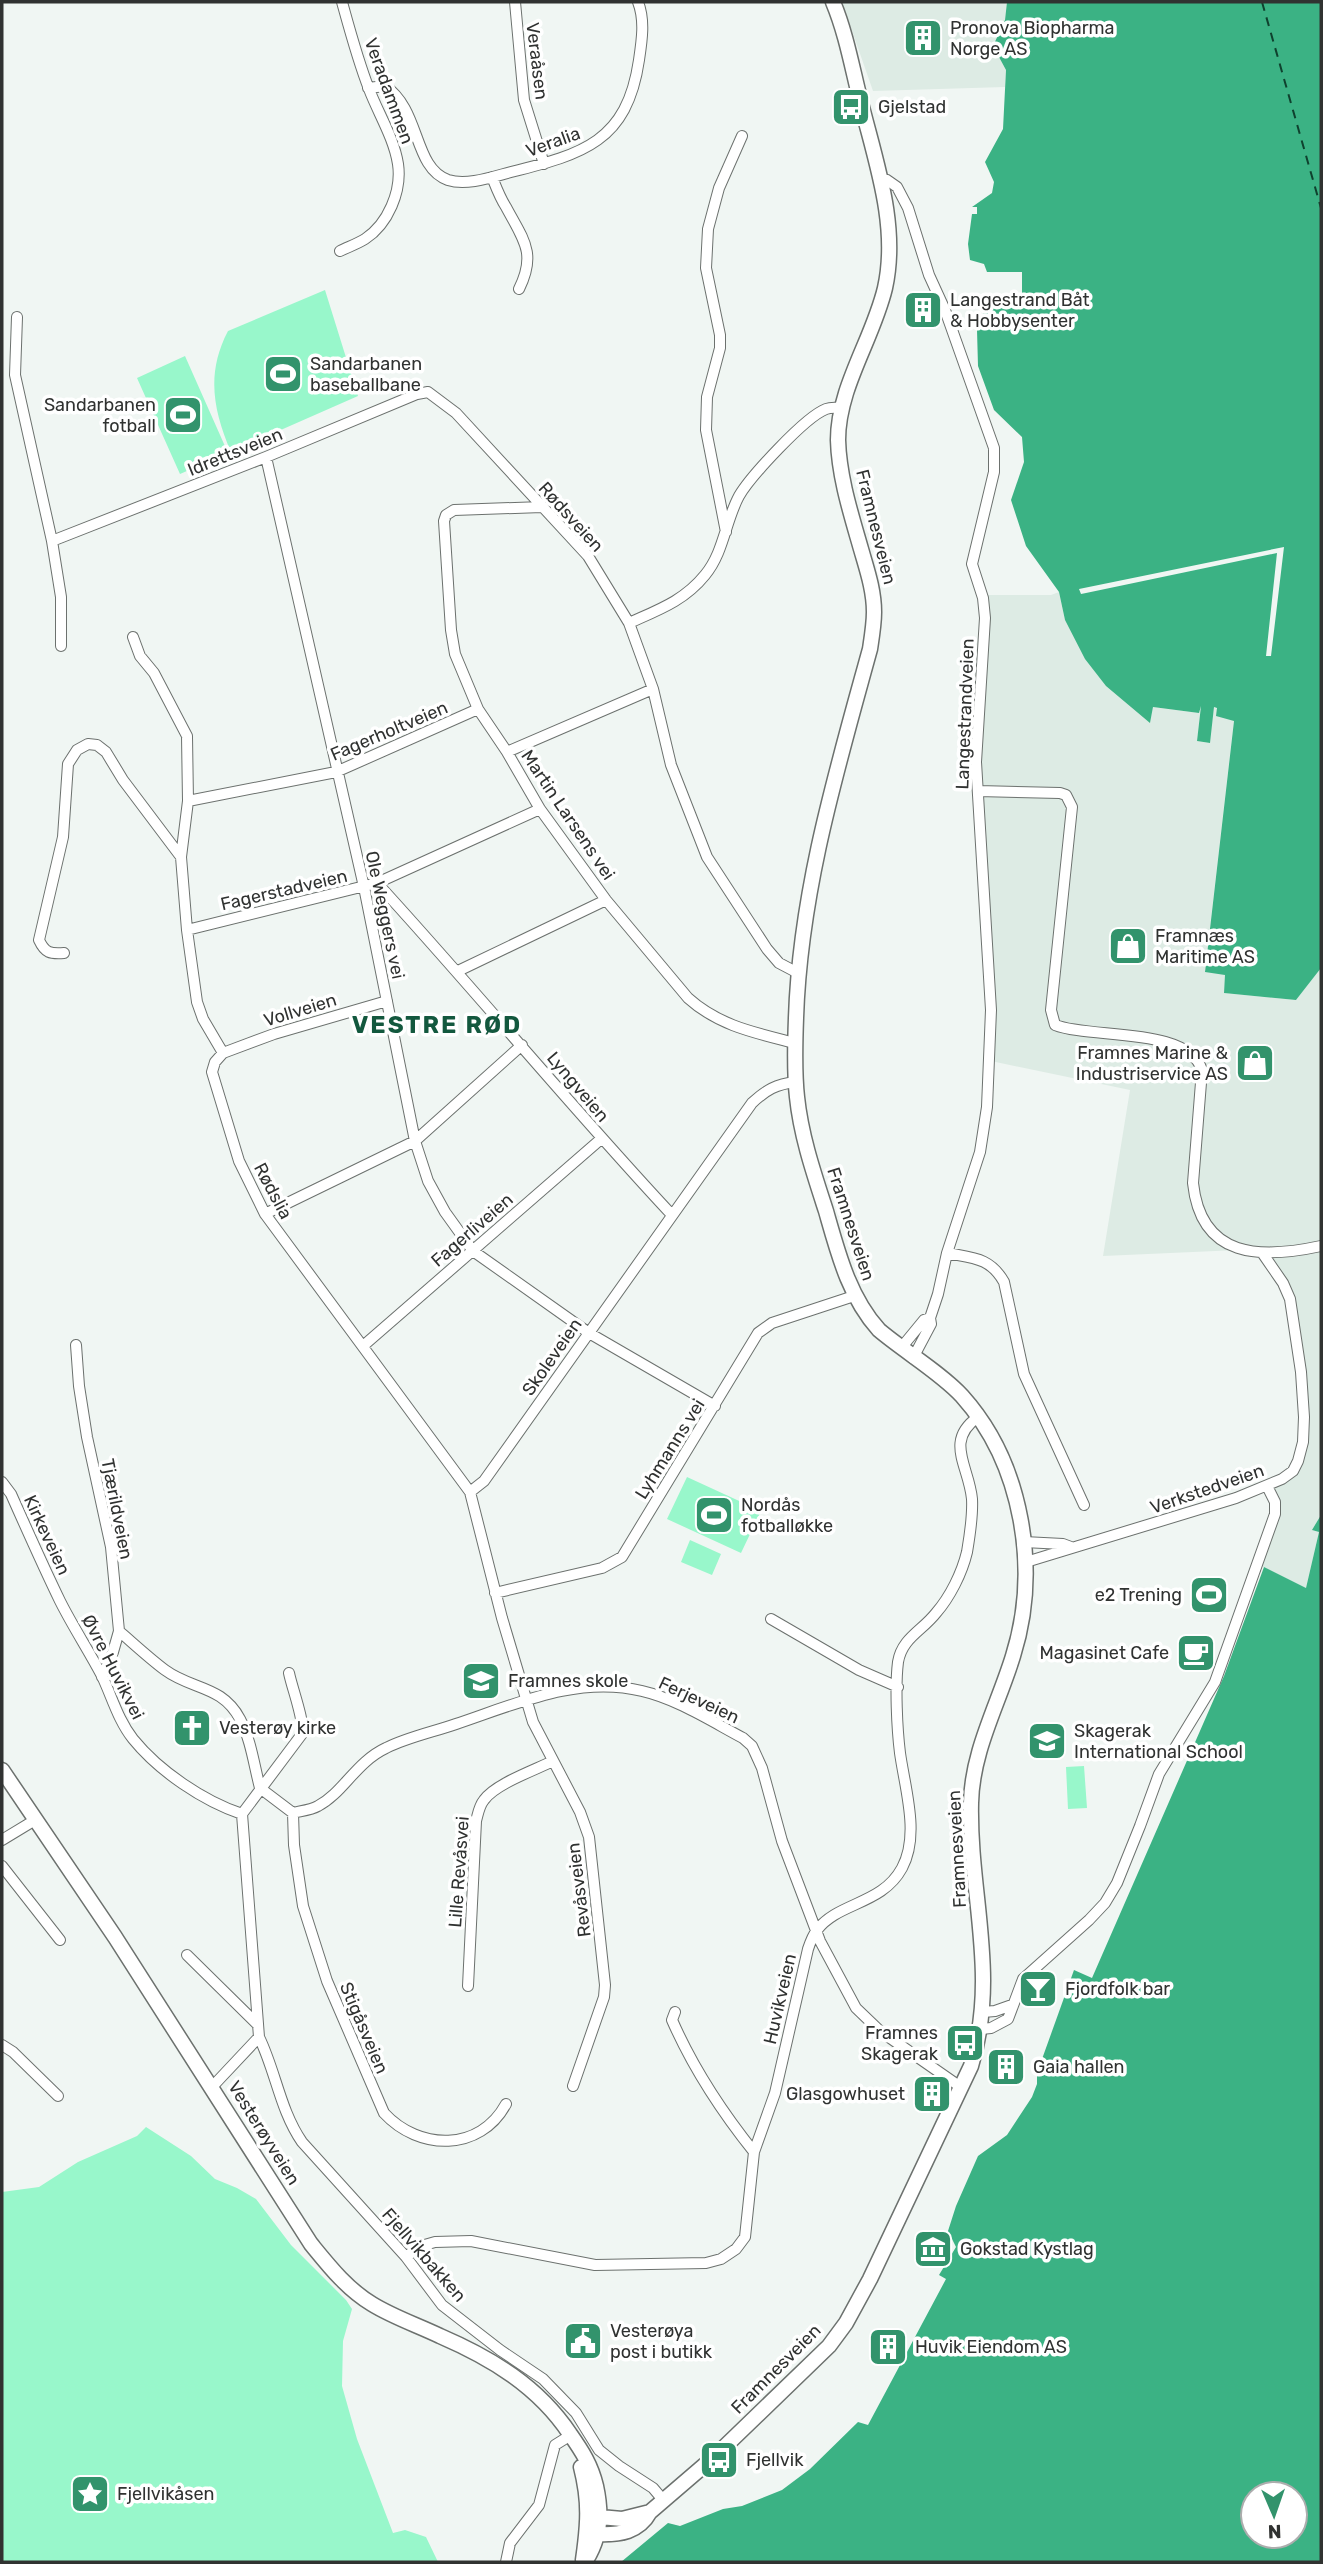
<svg xmlns="http://www.w3.org/2000/svg" width="1323" height="2564" viewBox="0 0 1323 2564" font-family="Rubik,sans-serif">
  <style>
    .built { fill: #ddebe4 }
    .green { fill: #98f7cb }
    .water { fill: #3bb284; fill-rule: evenodd }
    .pier { fill: #f0f6f3 }
    .lines { fill: none; stroke-linecap: round; stroke-linejoin: round }
    .ferry { stroke: #0f412e; stroke-width: 2; stroke-dasharray: 9 7; stroke-linecap: butt }
    .street-casing { stroke: #6c716e; stroke-width: 12 }
    .secondary-casing { stroke: #6c716e; stroke-width: 17 }
    .street { stroke: #fff; stroke-width: 10 }
    .secondary { stroke: #fff; stroke-width: 14 }
    .labels { text-anchor: middle; stroke-width: 7; stroke-linejoin: round; paint-order: stroke }
    .poi-label { font-size: 18px; fill: #303231; stroke: #fff; text-anchor: start }
    .street-label { font-size: 18px; fill: #303231; stroke: #fff }
    .district-label { font-size: 24px; font-weight: bold; letter-spacing: 2px; fill: #13583e; stroke: #fff }
  </style>
  <rect width="100%" height="100%" fill="#f0f6f3"/>
  <!-- built -->
  <path class="built" d="M842,2h165l-2,18 -12,26 13,24 -1,17 -132,4z
    M1059,592l6,28 85,103 3,-16 46,6 2,-7 -4,35 12,2 5,-36 20,13 -29,251 21,3 -2,19 72,7 25,-32v547l-9,15 7,2 -13,56 -49,-24 19,-50 -9,-28 26,-15 10,-29 -13,-143 -27,-45 -25,-4 -135,6 27,-166 -139,-29 -15,-299 6,-167h69z"/>
  <!-- green -->
  <path class="green" d="M325,290l33,106 -127,56c-18,-42 -25,-79 -3,-121z
    M185,356l43,97 -48,21 -43,-96z
    M687,1477l74,34 -20,42 -74,-34z
    M690,1540l31,14 -9,21 -31,-13z
    M1084,1766l3,42 -19,1 -2,-42z
    M146,2127l45,29 24,23 22,9 19,11 35,46 55,55 6,9 -9,32 -1,45 15,53 36,94 12,-3 21,7 12,25h-436v-370l37,-5 39,-25 59,-26z"/>
  <!-- water -->
  <path class="water" d="M1007,2h314v966l-25,32 -72,-7 1,-18 -20,-3 29,-251 -18,-5 1,-8 -3,-1 -4,36 -13,-2 4,-35 -2,7 -46,-6 -3,16 -44,-37 -21,-27 -20,-39 -6,-28 -33,-46 -15,-46 13,-38 -2,-25 -28,-27 -16,-44 -1,-36 12,-31 33,-2v-25h-35l-3,-8 -14,-4 -2,-16 4,-30h5v-7h-5l20,-14 2,-11 -9,-20 18,-33 3,-59 -13,-24 12,-26z
    M1321,1515v1047h-700l47,-39 12,3 43,-17 19,-3 40,-16 28,-21 48,-47 10,3 78,-146 -7,-4 17,-28 -8,-16 8,-25 22,-50 29,-21 25,-38 5,-13v-11l37,-103 18,8 132,-302 40,-109 42,21 13,-56 -7,-2zM1253,2494h42v42h-42z"/>
  <!-- pier -->
  <path class="pier" d="M1284,547l-13,109h-5l11,-103 -191,40 -5,1 -2,-5z"/>
  <g class="lines">
    <!-- ferry -->
    <path class="ferry" d="M1262,2l59,206"/>
    <!-- street casing -->
    <g class="street-casing">
      <path id="street" d="M515,2l9,98 20,64
        M368,88l17,-2c36,24 28,82 63,94 19,6 44,-3 63,-8 72,-18 116,-30 128,-112 3,-20 6,-40 -1,-58
        M492,177c4,10 8,21 14,30 17,32 31,46 13,82
        M880,179l7,1 10,7 11,21 21,67 16,35 49,138v24l-22,92 11,34 2,20 -9,144 15,248 -4,97 -7,45 -33,101 -9,41 -8,24 1,6 -18,34
        M340,251c8,-4 17,-7 25,-12 23,-15 37,-48 33,-75 -4,-26 -20,-51 -29,-75 -11,-28 -19,-58 -27,-87
        M17,317l-2,58 37,166 9,56v49
        M266,457l98,430 51,254 13,40 17,31 28,39 116,82 126,73
        M542,507l-88,3 -8,5 -2,6 7,109 4,24 23,55 29,43 33,57 66,91 82,98c31,28 68,35 107,45
        M726,532l-20,-102 1,-33 13,-49v-13l-14,-67 2,-39 11,-41 23,-52
        M52,541l214,-84 151,-63 11,-2 28,21 132,143 41,67 24,66 18,76 36,92 60,92 12,14 19,10
        M629,623c29,-13 55,-22 76,-48 19,-23 20,-53 34,-79 11,-19 66,-79 87,-87 5,-2 10,-1 16,-1
        M133,637l7,19 14,17 33,63 1,65 -7,56 6,73 10,72 6,17 20,34
        M507,752l146,-63
        M978,791l82,2 6,2 6,12 -21,203 4,15c35,14 133,1 147,45l-9,113c8,76 68,76 128,63
        M188,801l148,-29 142,-63
        M377,883c100,109 194,224 295,332
        M187,930l190,-47 163,-74
        M64,953c-14,1 -19,0 -25,-13l24,-103 5,-73 9,-14 11,-6 9,1 9,7 17,28 58,77
        M458,971l148,-71
        M387,1001l-113,33 -51,19 -8,9 -3,10 27,89 26,53 205,278 32,126 31,104 47,90 9,25 16,148 -1,12 -31,89
        M265,1214l150,-73 107,-96
        M947,1253c25,5 43,4 57,29l20,92 60,131
        M76,1345l3,41 8,51 24,110 8,84 -6,21 -11,25
        M363,1346l238,-207
        M901,1348l23,-28 6,-2
        M2,1482l9,12c16,36 32,72 49,107 13,26 29,50 42,75 10,21 16,44 31,63 26,32 70,62 109,75
        M470,1492l14,-11 268,-378c14,-13 24,-19 44,-21
        M1024,1542l39,2 8,3
        M1026,1562l210,-64 46,-19 11,-8 5,-10 5,-19 1,-25 -3,-45 -11,-73 -7,-16 -20,-29
        M495,1593l107,-25 20,-11 136,-224 14,-10 82,-27
        M771,1619l88,51 39,17
        M119,1631c15,13 30,27 46,39 27,20 57,15 75,49 11,21 14,46 20,69
        M289,1673c3,15 16,49 13,61l-60,80 17,223c17,35 21,73 43,105l104,115 36,48 58,45 43,29 33,34 23,37 20,16 34,22 11,13
        M260,1788l33,25c8,-2 18,-3 25,-7 25,-13 38,-44 68,-58 22,-11 47,-16 70,-24 60,-20 122,-49 186,-33 35,8 69,30 101,47l9,8 10,22 20,73 38,100 36,67 24,23 82,57
        M293,1813l1,32 9,61 24,75 57,132c35,38 96,39 122,-9
        M2,1840l33,-20
        M2,1866l58,74
        M187,1955l71,70
        M468,1986l8,-165c2,-7 3,-15 8,-21 11,-16 51,-30 69,-39
        M675,2012l-3,8c21,48 50,92 82,132
        M983,2012l12,-1 17,-6
        M981,2029l10,-1 17,-9 15,-40 66,-59 16,-17 12,-20 23,-57 19,-52 56,-92 60,-168v-12l-8,-16
        M2,2045l11,7 45,44
        M212,2087l47,-50
        M406,2257l15,-11 14,-4 36,-1 124,24 111,-2 15,-4 15,-10 9,-12 9,-85 21,-59 33,-144c2,-6 5,-14 9,-19 21,-28 65,-25 85,-62 18,-33 3,-79 -2,-115 -3,-24 -5,-67 -2,-91 4,-24 24,-31 38,-49 14,-16 26,-40 31,-61 3,-18 6,-35 5,-53 -3,-33 -28,-58 6,-82
        M506,2562l4,-19 29,-38 16,-60 16,-10"/>
    </g>
    <!-- secondary casing -->
    <g class="secondary-casing">
      <path id="secondary" d="M2,1770l113,167 196,307c18,22 36,45 61,60 21,13 45,21 68,32 51,22 98,50 130,98 12,17 21,31 26,52 6,28 5,51 -11,76
        M581,2467c9,35 7,58 2,93
        M650,2512c-11,20 -30,23 -52,22l-9,-10 11,-7 22,2 28,-7 64,-55 115,-111 17,-23 24,-44 101,-213c28,-92 -2,-171 0,-263 1,-52 27,-98 42,-147 27,-86 10,-192 -51,-260 -21,-23 -57,-44 -83,-66 -30,-33 -41,-77 -53,-119 -12,-37 -25,-75 -29,-114 -3,-26 -2,-53 -1,-79 4,-126 41,-249 74,-369 2,-13 4,-25 4,-37 0,-22 -7,-42 -13,-63 -10,-35 -22,-72 -23,-109 0,-53 35,-101 47,-152 14,-63 -10,-128 -25,-189 -8,-32 -14,-66 -27,-97"/>
    </g>
    <!-- street -->
    <use href="#street" class="street"/>
    <!-- secondary -->
    <use href="#secondary" class="secondary"/>
  </g>
  <!-- icons -->
  <defs>
    <g id="building-square" transform="scale(2.0125)"><rect x="-9" y="-9" width="18" height="18" rx="4" fill="#32936c" stroke="#fff"/><path d="M-4-6H4V6H1V3H-1V6H-4ZM-2.5-4.3h1.7v1.8h-1.7ZM.8-4.3h1.7v1.8H.8ZM-2.5-1h1.7V.8h-1.7ZM.8-1h1.7V.8H.8Z" fill="#fff"/></g>
    <g id="bus-square" transform="scale(2.0125)"><rect x="-9" y="-9" width="18" height="18" rx="4" fill="#32936c" stroke="#fff"/><path d="M-5-6H5V4H4V6H2V4H-2V6H-4V4H-5ZM-3.5-4V0h7V-4ZM-3.5 1.2v1.5H-2V1.2ZM2 1.2v1.5H3.5V1.2Z" fill="#fff"/></g>
    <g id="stadium-square" transform="scale(2.0125)"><rect x="-9" y="-9" width="18" height="18" rx="4" fill="#32936c" stroke="#fff"/><path d="M0-5a6.5 5 0 1 0 0 10a6.5 5 0 1 0 0-10ZM-3.5-1.8h7v3.6h-7Z" fill="#fff"/></g>
    <g id="shop-square" transform="scale(2.0125)"><rect x="-9" y="-9" width="18" height="18" rx="4" fill="#32936c" stroke="#fff"/><path d="M-5-2.5h2.3a2.7 3.5 0 0 1 5.4 0H5L5.5 6h-11ZM-1.5-2.5h3a1.5 2.3 0 0 0-3 0Z" fill="#fff"/></g>
    <g id="cafe-square" transform="scale(2.0125)"><rect x="-9" y="-9" width="18" height="18" rx="4" fill="#32936c" stroke="#fff"/><path d="M-5.5-4.5H6V0H3Q3 3.5 0 3.5H-2.5Q-5.5 3.5-5.5 0ZM3-3.2v2h1.7v-2ZM-6 4.5H4V6H-6Z" fill="#fff"/></g>
    <g id="school-square" transform="scale(2.0125)"><rect x="-9" y="-9" width="18" height="18" rx="4" fill="#32936c" stroke="#fff"/><path d="M0-5L7-2L0 1L-7-2ZM-4 1L0 2.5L4 1V4Q0 6-4 4Z" fill="#fff"/></g>
    <g id="church-square" transform="scale(2.0125)"><rect x="-9" y="-9" width="18" height="18" rx="4" fill="#32936c" stroke="#fff"/><path d="M-1.2-6h2.4v3.5h3.3v2.4h-3.3V6h-2.4V-.1h-3.3v-2.4h3.3Z" fill="#fff"/></g>
    <g id="bar-square" transform="scale(2.0125)"><rect x="-9" y="-9" width="18" height="18" rx="4" fill="#32936c" stroke="#fff"/><path d="M-6-5H6L.8 .8V4.5H3.5V6h-7V4.5H-.8V.8Z" fill="#fff"/></g>
    <g id="museum-square" transform="scale(2.0125)"><rect x="-9" y="-9" width="18" height="18" rx="4" fill="#32936c" stroke="#fff"/><path d="M0-6L6-3V-2H-6V-3ZM-5-1h2V3h-2ZM-1-1h2V3h-2ZM3-1h2V3H3ZM-6 4H6V6H-6Z" fill="#fff"/></g>
    <g id="civic-square" transform="scale(2.0125)"><rect x="-9" y="-9" width="18" height="18" rx="4" fill="#32936c" stroke="#fff"/><path d="M-.6-6.5H3V-4.5H.6V-3L4-1V1h2V6H-6V1h2V-1L-.6-3ZM-1.2 2.5V6h2.4V2.5Z" fill="#fff"/></g>
    <g id="sight-square" transform="scale(2.0125)"><rect x="-9" y="-9" width="18" height="18" rx="4" fill="#32936c" stroke="#fff"/><path d="M0-6L1.8-2.2L6-1.7L2.9 1.2L3.7 5.4L0 3.3L-3.7 5.4L-2.9 1.2L-6-1.7L-1.8-2.2Z" fill="#fff"/></g>
  </defs>
  <g fill-rule="evenodd">
    <use href="#building-square" x="923" y="38"/>
    <use href="#bus-square" x="851" y="107"/>
    <use href="#building-square" x="923" y="310"/>
    <use href="#stadium-square" x="283" y="374"/>
    <use href="#stadium-square" x="183" y="415"/>
    <use href="#shop-square" x="1128" y="946"/>
    <use href="#shop-square" x="1255" y="1063"/>
    <use href="#stadium-square" x="714" y="1515"/>
    <use href="#stadium-square" x="1209" y="1595"/>
    <use href="#cafe-square" x="1196" y="1653"/>
    <use href="#school-square" x="481" y="1681"/>
    <use href="#church-square" x="192" y="1728"/>
    <use href="#school-square" x="1047" y="1741"/>
    <use href="#bar-square" x="1038" y="1989"/>
    <use href="#bus-square" x="965" y="2043"/>
    <use href="#building-square" x="1006" y="2067"/>
    <use href="#building-square" x="932" y="2094"/>
    <use href="#museum-square" x="933" y="2249"/>
    <use href="#civic-square" x="583" y="2341"/>
    <use href="#building-square" x="888" y="2347"/>
    <use href="#bus-square" x="719" y="2460"/>
    <use href="#sight-square" x="90" y="2494"/>
  </g>
  <g class="labels">
    <!-- poi labels -->
    <g class="poi-label">
      <text x="950" y="34">Pronova Biopharma<tspan x="950" dy="21">Norge AS</tspan></text>
      <text x="878" y="113">Gjelstad</text>
      <text x="950" y="306">Langestrand Båt<tspan x="950" dy="21">&amp; Hobbysenter</tspan></text>
      <text x="310" y="370">Sandarbanen<tspan x="310" dy="21">baseballbane</tspan></text>
      <text x="156" y="411" text-anchor="end">Sandarbanen<tspan x="156" dy="21">fotball</tspan></text>
      <text x="1155" y="942">Framnæs<tspan x="1155" dy="21">Maritime AS</tspan></text>
      <text x="1228" y="1059" text-anchor="end">Framnes Marine &amp;<tspan x="1228" dy="21">Industriservice AS</tspan></text>
      <text x="741" y="1511">Nordås<tspan x="741" dy="21">fotballøkke</tspan></text>
      <text x="1182" y="1601" text-anchor="end">e2 Trening</text>
      <text x="1169" y="1659" text-anchor="end">Magasinet Cafe</text>
      <text x="508" y="1687">Framnes skole</text>
      <text x="219" y="1734">Vesterøy kirke</text>
      <text x="1074" y="1737">Skagerak<tspan x="1074" dy="21">International School</tspan></text>
      <text x="1065" y="1995">Fjordfolk bar</text>
      <text x="938" y="2039" text-anchor="end">Framnes<tspan x="938" dy="21">Skagerak</tspan></text>
      <text x="1033" y="2073">Gaia hallen</text>
      <text x="905" y="2100" text-anchor="end">Glasgowhuset</text>
      <text x="960" y="2255">Gokstad Kystlag</text>
      <text x="610" y="2337">Vesterøya<tspan x="610" dy="21">post i butikk</tspan></text>
      <text x="915" y="2353">Huvik Eiendom AS</text>
      <text x="746" y="2466">Fjellvik</text>
      <text x="117" y="2500">Fjellvikåsen</text>
    </g>
    <!-- street labels -->
    <g class="street-label">
      <text transform="translate(537 61) rotate(83)" y="6">Veraåsen</text>
      <text transform="translate(389 91) rotate(70)" y="6">Veradammen</text>
      <text transform="translate(553 142) rotate(-20)" y="6">Veralia</text>
      <text transform="translate(235 452) rotate(-22)" y="6">Idrettsveien</text>
      <text transform="translate(571 517) rotate(48)" y="6">Rødsveien</text>
      <text transform="translate(876 527) rotate(76)" y="6">Framnesveien</text>
      <text transform="translate(965 714) rotate(-88)" y="6">Langestrandveien</text>
      <text transform="translate(389 731) rotate(-23)" y="6">Fagerholtveien</text>
      <text transform="translate(568 815) rotate(56)" y="6">Martin Larsens vei</text>
      <text transform="translate(284 890) rotate(-13)" y="6">Fagerstadveien</text>
      <text transform="translate(385 915) rotate(78)" y="6">Ole Weggers vei</text>
      <text transform="translate(300 1010) rotate(-17)" y="6">Vollveien</text>
      <text transform="translate(578 1087) rotate(50)" y="6">Lyngveien</text>
      <text transform="translate(273 1191) rotate(62)" y="6">Rødslia</text>
      <text transform="translate(851 1224) rotate(72)" y="6">Framnesveien</text>
      <text transform="translate(472 1230) rotate(-41)" y="6">Fagerliveien</text>
      <text transform="translate(552 1357) rotate(-55)" y="6">Skoleveien</text>
      <text transform="translate(670 1449) rotate(-58)" y="6">Lyhmanns vei</text>
      <text transform="translate(1207 1489) rotate(-19)" y="6">Verkstedveien</text>
      <text transform="translate(117 1509) rotate(79)" y="6">Tjærildveien</text>
      <text transform="translate(47 1535) rotate(65)" y="6">Kirkeveien</text>
      <text transform="translate(113 1667) rotate(63)" y="6">Øvre Huvikvei</text>
      <text transform="translate(699 1700) rotate(25)" y="6">Ferjeveien</text>
      <text transform="translate(957 1849) rotate(-93)" y="6">Framnesveien</text>
      <text transform="translate(459 1872) rotate(-86)" y="6">Lille Revåsvei</text>
      <text transform="translate(579 1890) rotate(-97)" y="6">Revåsveien</text>
      <text transform="translate(780 1999) rotate(-77)" y="6">Huvikveien</text>
      <text transform="translate(364 2028) rotate(67)" y="6">Stigåsveien</text>
      <text transform="translate(264 2133) rotate(58)" y="6">Vesterøyveien</text>
      <text transform="translate(424 2255) rotate(49)" y="6">Fjellvikbakken</text>
      <text transform="translate(776 2369) rotate(-45)" y="6">Framnesveien</text>
    </g>
    <!-- district labels -->
    <g class="district-label">
      <text x="437" y="1033">VESTRE RØD</text>
    </g>
  </g>
  <!-- border -->
  <rect width="1323" height="2564" fill="none" stroke="#303231" stroke-width="7"/>
  <!-- north arrow -->
  <g transform="translate(1274 2515) rotate(178)"><circle r="33" fill="#ffffff" stroke="#acadad" stroke-width="2"/>
  <path d="M0-5L12 26L0 18L-12 26Z" fill="#32936c"/>
  <text y="-10" font-size="19" font-weight="bold" text-anchor="middle" fill="#303231">N</text>
  </g>
</svg>
